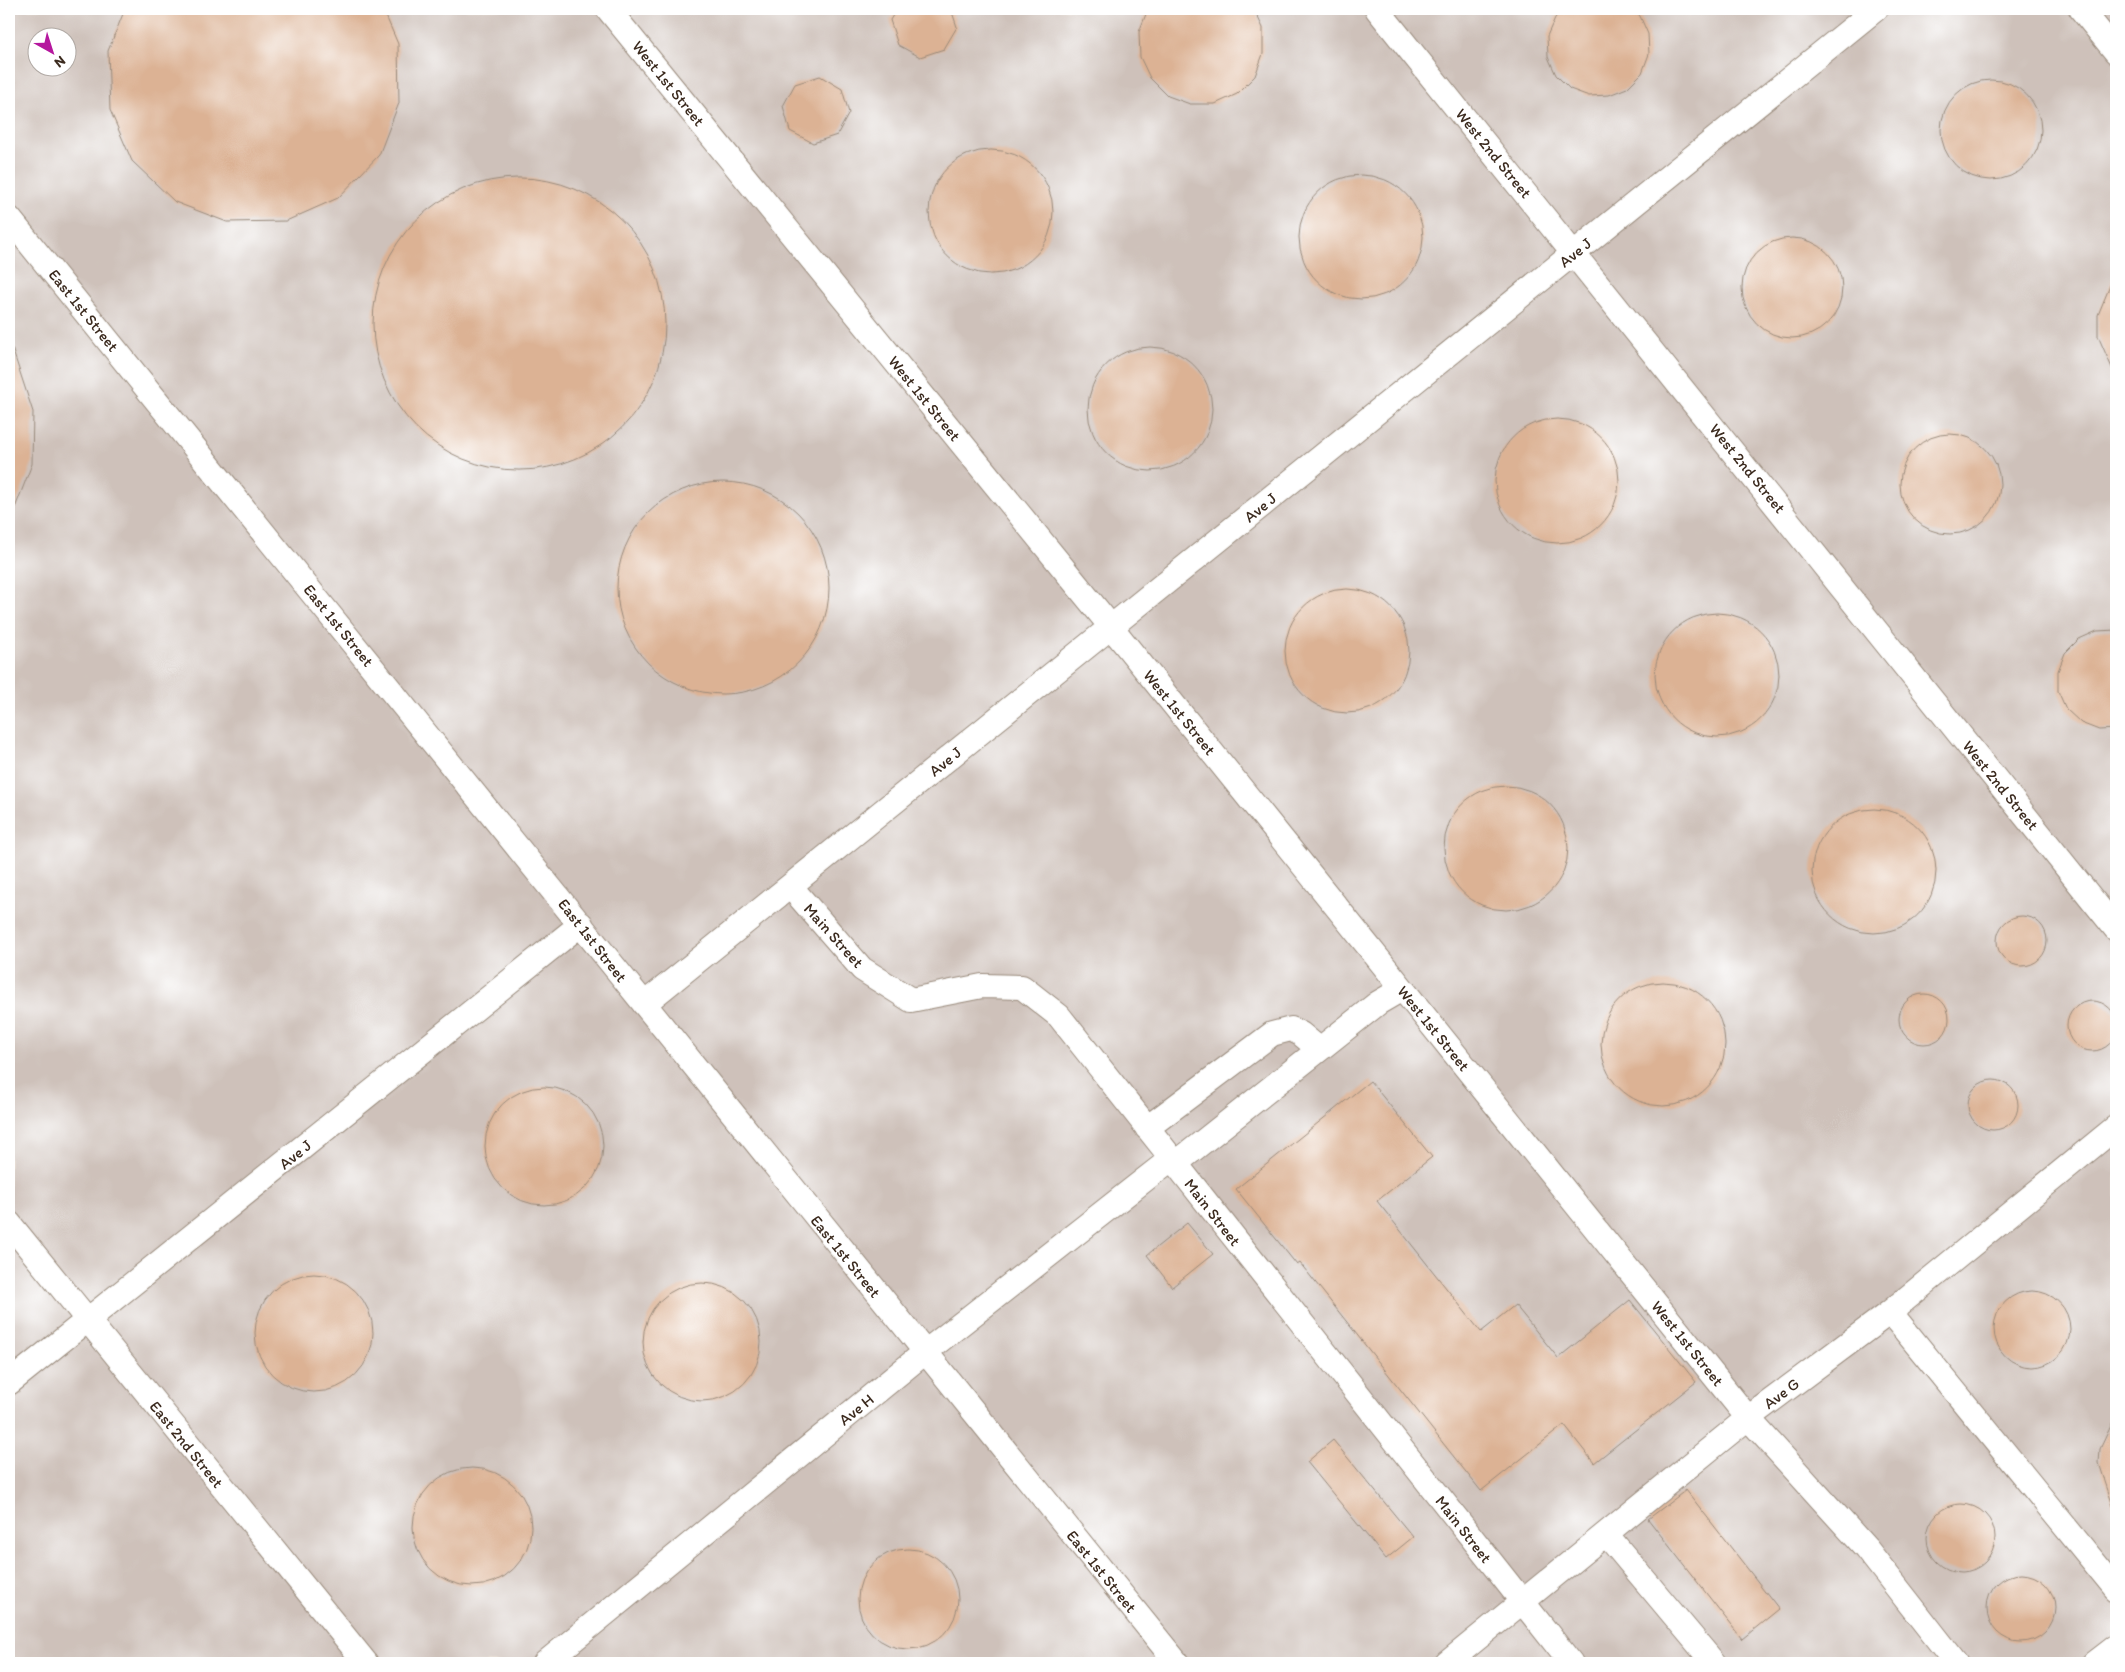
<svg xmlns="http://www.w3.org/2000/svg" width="2125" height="1672" viewBox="0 0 2125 1672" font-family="Itim,sans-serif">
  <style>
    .industrial { fill: #cec1ba; fill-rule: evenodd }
    .building { fill: #dcb294 }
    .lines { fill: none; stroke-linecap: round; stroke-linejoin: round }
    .minor-casing { stroke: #98897a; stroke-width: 26 }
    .minor { stroke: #fff; stroke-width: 24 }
    .labels { text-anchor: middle; stroke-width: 4; stroke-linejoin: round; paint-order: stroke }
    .street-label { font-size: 16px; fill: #3b2a1e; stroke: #fff }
  </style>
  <rect width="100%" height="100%" fill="#fff"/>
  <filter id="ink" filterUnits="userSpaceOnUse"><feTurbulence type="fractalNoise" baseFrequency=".02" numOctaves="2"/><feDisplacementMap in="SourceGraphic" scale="10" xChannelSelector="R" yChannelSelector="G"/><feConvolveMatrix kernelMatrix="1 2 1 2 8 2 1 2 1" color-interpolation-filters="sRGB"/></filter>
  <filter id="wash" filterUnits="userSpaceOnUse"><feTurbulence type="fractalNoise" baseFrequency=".0096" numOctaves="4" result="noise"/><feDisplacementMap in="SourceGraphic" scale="20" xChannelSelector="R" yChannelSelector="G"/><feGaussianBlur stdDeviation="1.12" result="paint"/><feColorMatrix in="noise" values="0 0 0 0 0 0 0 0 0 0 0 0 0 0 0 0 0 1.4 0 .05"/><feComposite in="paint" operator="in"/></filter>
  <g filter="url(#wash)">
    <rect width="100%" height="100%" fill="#f6e8d5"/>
    <!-- industrial -->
    <path class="industrial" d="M9,9h2107v1654h-2107zM38,38h30v30h-30z"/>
    <g id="blocks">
      <!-- building -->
      <path class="building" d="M125,9h258l15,35 1,59 -20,52 -41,43 -52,23 -59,1 -52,-20 -43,-41 -22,-51 -2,-59z
        M897,9h54l6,18 -13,22 -24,8 -22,-12 -8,-25z
        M1148,9h106l9,19v26l-8,22 -18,18 -22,10h-25l-22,-8 -18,-18 -10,-21 -1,-25z
        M1563,9h70l7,7 8,18 1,20 -7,19 -15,15 -18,7 -20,1 -19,-7 -14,-14 -8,-18 -1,-21 8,-18z
        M820,76l22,13 7,24 -12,22 -24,8 -23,-12 -7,-25 12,-22z
        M1941 130a50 50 0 1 1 100 0a50 50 0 1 1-100 0Z
        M929 212a62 62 0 1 1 124 0a62 62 0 1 1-124 0Z
        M1299 237a62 62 0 1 1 124 0a62 62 0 1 1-124 0Z
        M373 324a146 146 0 1 1 292 0a146 146 0 1 1-292 0Z
        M1742 288a50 50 0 1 1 100 0a50 50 0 1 1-100 0Z
        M2116,271v106l-18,-41v-21z
        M1088 409a62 62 0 1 1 124 0a62 62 0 1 1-124 0Z
        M12,348l21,64 -1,52 -22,57 -1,-172z
        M1495 481a62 62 0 1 1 124 0a62 62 0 1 1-124 0Z
        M1900 484a50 50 0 1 1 100 0a50 50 0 1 1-100 0Z
        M617 588a106 106 0 1 1 212 0a106 106 0 1 1-212 0Z
        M1285 651a62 62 0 1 1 124 0a62 62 0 1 1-124 0Z
        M1655 675a62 62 0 1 1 124 0a62 62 0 1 1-124 0Z
        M2116,630v99l-17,1 -18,-7 -15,-14 -8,-18v-20l7,-18 14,-14 18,-8z
        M1444 848a62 62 0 1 1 124 0a62 62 0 1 1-124 0Z
        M1812 871a62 62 0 1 1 124 0a62 62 0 1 1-124 0Z
        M1997 941a25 25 0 1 1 50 0a25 25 0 1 1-50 0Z
        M1601 1044a62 62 0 1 1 124 0a62 62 0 1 1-124 0Z
        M1899 1019a25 25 0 1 1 50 0a25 25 0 1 1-50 0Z
        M2067 1026a25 25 0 1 1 50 0a25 25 0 1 1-50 0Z
        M1968 1105a25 25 0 1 1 50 0a25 25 0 1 1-50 0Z
        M1370,1081l62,76 -55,44 104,131 34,-27 43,53 72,-58 66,82 -102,81 -30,-38 -83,66 -181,-228 -3,2 -61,-76z
        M485 1146a59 59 0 1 1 118 0a59 59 0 1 1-118 0Z
        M1187,1223l26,31 -41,33 -25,-32z
        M255 1333a59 59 0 1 1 118 0a59 59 0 1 1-118 0Z
        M643 1342a59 59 0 1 1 118 0a59 59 0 1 1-118 0Z
        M1994 1329a38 38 0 1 1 76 0a38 38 0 1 1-76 0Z
        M2116,1415v91h-3l-14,-43 1,-14z
        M1333,1440l80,97 -27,22 -79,-97z
        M413 1527a59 59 0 1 1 118 0a59 59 0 1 1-118 0Z
        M1686,1490l93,119 -37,30 -94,-120z
        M1927 1538a34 34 0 1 1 68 0a34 34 0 1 1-68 0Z
        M858 1599a50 50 0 1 1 100 0a50 50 0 1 1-100 0Z
        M1987 1608a34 34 0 1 1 68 0a34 34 0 1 1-68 0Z"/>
    </g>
  </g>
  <g filter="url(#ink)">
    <use href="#blocks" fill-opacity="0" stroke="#98897a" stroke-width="1"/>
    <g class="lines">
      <!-- minor casing -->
      <g class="minor-casing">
        <path id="minor" d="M608,9l504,619 636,790 118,130 90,115
          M1377,9l739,920
          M2081,9l35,43
          M9,218l1168,1445
          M790,886l72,83 49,31 71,-14 40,1 37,29 512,647
          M644,1004l1232,-995
          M1147,1128l125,-94 19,-5 10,5 18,15
          M1175,1164l203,-161 24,-14
          M9,1223l357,440
          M1890,1312l226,277
          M9,1383l572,-459
          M1606,1534l108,129
          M545,1663l379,-310 247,-194
          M1447,1663l301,-245 142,-106 226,-185
          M2094,1663l22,-17"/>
      </g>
      <!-- minor -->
      <use href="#minor" class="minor"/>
    </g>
  </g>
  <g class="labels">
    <!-- street labels -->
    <g class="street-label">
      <text transform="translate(669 83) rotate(51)" y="6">West 1st Street</text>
      <text transform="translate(1494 153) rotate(51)" y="6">West 2nd Street</text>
      <text transform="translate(1575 252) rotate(-39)" y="6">Ave J</text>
      <text transform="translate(84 310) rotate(51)" y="6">East 1st Street</text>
      <text transform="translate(925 398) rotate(51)" y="6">West 1st Street</text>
      <text transform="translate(1748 468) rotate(51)" y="6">West 2nd Street</text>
      <text transform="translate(1260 507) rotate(-39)" y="6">Ave J</text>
      <text transform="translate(339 625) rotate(51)" y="6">East 1st Street</text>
      <text transform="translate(1180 712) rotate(51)" y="6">West 1st Street</text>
      <text transform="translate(945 761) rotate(-39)" y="6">Ave J</text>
      <text transform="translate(2001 785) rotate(51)" y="6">West 2nd Street</text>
      <text transform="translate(834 935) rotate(48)" y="6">Main Street</text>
      <text transform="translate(593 940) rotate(52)" y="6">East 1st Street</text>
      <text transform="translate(1434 1028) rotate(51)" y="6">West 1st Street</text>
      <text transform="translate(295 1154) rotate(-39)" y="6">Ave J</text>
      <text transform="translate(1213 1212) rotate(52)" y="6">Main Street</text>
      <text transform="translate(846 1256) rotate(51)" y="6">East 1st Street</text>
      <text transform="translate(1688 1343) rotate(51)" y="6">West 1st Street</text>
      <text transform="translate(1781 1393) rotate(-37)" y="6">Ave G</text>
      <text transform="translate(856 1409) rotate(-39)" y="6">Ave H</text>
      <text transform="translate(187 1444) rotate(51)" y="6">East 2nd Street</text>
      <text transform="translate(1464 1529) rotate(52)" y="6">Main Street</text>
      <text transform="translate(1102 1571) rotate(51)" y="6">East 1st Street</text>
    </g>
  </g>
  <!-- margin -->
  <rect width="2125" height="1672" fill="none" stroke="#fff" stroke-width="30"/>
  <!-- north arrow -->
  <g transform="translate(52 52) rotate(141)"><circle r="24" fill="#ffffff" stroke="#b1aaa5"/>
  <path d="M0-4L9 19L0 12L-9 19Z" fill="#b5179e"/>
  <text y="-8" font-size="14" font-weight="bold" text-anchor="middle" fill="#3b2a1e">N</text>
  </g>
</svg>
